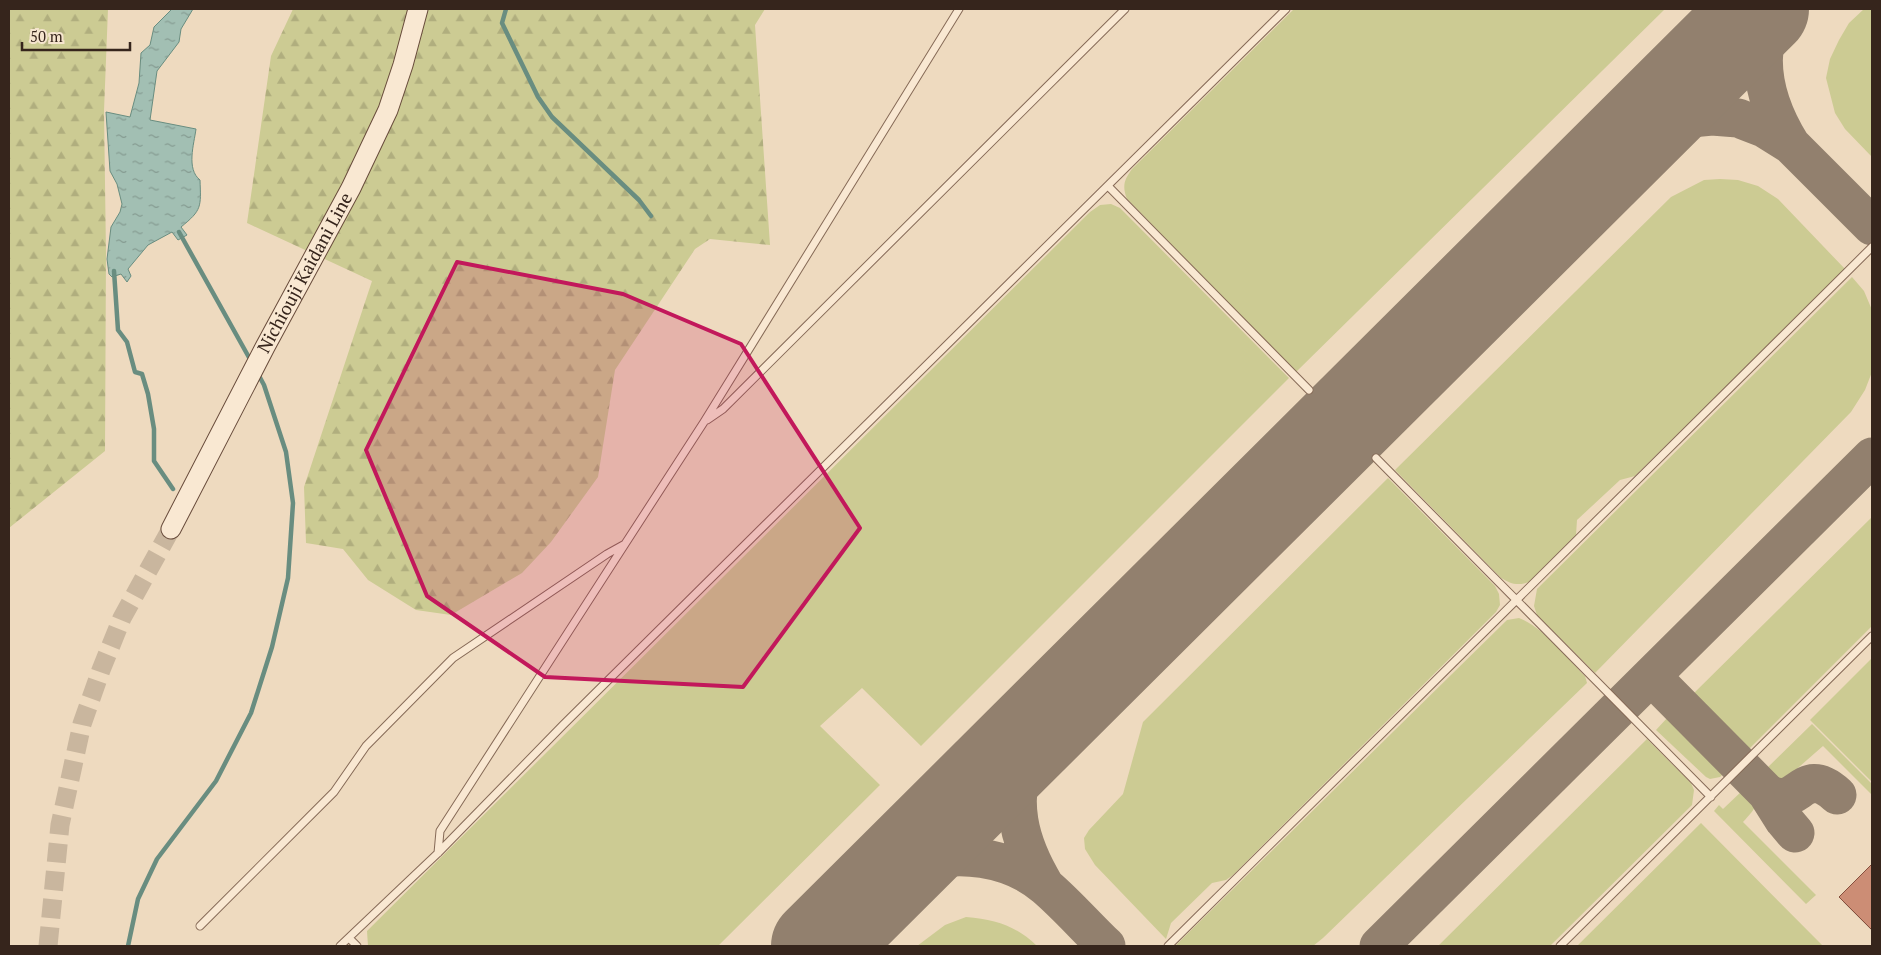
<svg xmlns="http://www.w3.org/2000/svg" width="1881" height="955" viewBox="0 0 1881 955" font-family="'PT Serif',serif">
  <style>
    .green { fill: #cccb93 }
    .forest { fill: url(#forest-firs) }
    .water { fill: url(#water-ripples); stroke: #698d80 }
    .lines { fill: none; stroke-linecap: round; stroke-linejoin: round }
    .stream { stroke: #698d80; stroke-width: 4.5 }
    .taxiway { stroke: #92806e; stroke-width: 39 }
    .runway { stroke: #92806e; stroke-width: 96 }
    .building { fill: #cc8d74; stroke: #85503d; filter: url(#shadow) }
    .secondary-tunnel { stroke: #c9b69e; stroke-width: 19; stroke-dasharray: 19 9; stroke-linecap: butt }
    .lane-casing { stroke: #866a57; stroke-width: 9 }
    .secondary-casing { stroke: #684b3b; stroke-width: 21 }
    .lane { stroke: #f9e8d2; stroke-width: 7 }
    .secondary { stroke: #f9e8d2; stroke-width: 19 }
    .marked { fill: #c2185b; fill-opacity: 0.2; stroke: #c2185b; stroke-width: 4; stroke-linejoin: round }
    .labels { text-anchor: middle; stroke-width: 4.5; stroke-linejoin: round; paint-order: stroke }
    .street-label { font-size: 18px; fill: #36251c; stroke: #f5e5ce }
  </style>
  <defs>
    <pattern id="forest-firs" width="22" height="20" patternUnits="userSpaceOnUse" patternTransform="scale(1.25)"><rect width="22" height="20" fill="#cccb93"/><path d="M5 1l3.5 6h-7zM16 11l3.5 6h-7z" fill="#b0ae7e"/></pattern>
    <pattern id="water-ripples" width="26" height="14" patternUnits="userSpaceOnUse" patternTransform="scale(1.25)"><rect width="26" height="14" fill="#a2bfb3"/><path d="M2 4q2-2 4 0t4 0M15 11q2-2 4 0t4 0" fill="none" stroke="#859b91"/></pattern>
    <filter id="shadow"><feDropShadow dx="4.5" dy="4.5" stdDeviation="0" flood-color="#0004"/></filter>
  </defs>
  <rect width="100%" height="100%" fill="#eedabf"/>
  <!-- green -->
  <path class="green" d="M1294,9h371l-369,363 -169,-173c-5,-13 -3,-19 5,-30z
    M1864,9h8v148l-27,-28 -10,-16 -9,-35 4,-19 9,-19 10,-17z
    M1720,179l18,1 20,6 20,13 67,70 -210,207 -15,4 -43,40 -1,15 -47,47c-12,4 -18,2 -28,-4l-106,-108 276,-273 33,-17z
    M1111,204l9,4 169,170 -368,368 -59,-58 -42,38 60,59 -162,161h-350l-1,-15 723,-719 10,-7z
    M1852,277l12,14 8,19v62l-7,18 -14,22 -256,261 -58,-58 -3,-9 3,-17z
    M1388,478l107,108 4,8 1,11 -4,7 -263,263 -7,5 -14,3 -41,40 -5,16 -71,-74 -10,-16 -1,-11 5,-8 34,-36 20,-72z
    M1872,517v109l-125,125 -55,-56z
    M1519,618c24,9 47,39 66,58l2,7 -264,255 -10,8h-138l332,-326z
    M1872,658v124l-62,-62z
    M1668,717l57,55 -5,5 -10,2 -4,-2 -50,-47z
    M1812,724l60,60v11l-49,-49 -40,35 -9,-3 -9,-8z
    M1647,739l44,44 3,7 -2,15 -142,141h-112z
    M1743,790c17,16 14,16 0,32l73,73 -10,9 -92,-93 5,-6 4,4z
    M1701,823l122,123h-246z
    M966,917c30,3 49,8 71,29h-120l28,-21z"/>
  <!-- forest -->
  <path class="forest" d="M9,9h99l-4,102 2,143 -1,197 -96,77z
    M293,9h472l-10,16 15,220 -60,-6 -15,10 -80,121 -17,107 -47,65 -29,31 -71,42 -35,-5 -48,-30 -25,-31 -37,-6 -2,-56 68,-206 -125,-58 24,-167z"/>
  <!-- water -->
  <path class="water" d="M172,9h21l-12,20 -2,13 -22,29 -7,49 46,9c-2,15 -10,40 4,51 1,27 2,30 -19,47l6,8 -9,5 -6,-8 -24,13 -20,24 3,7 -4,6 -6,-8 -9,3 -3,-3 -2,-15 4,-32 9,-15 2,-8 -5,-20 -7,-13 -4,-59 24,5 9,-34 2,-30 9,-8 4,-18z"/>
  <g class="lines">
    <!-- stream -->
    <path class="stream" d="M506,9l-4,14 36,74 14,20 87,83 12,16
      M179,232l72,129
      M114,271l4,59 9,12 8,30 7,2 6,20 6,35v32l19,28
      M128,946l10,-47 19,-40 59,-78 35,-68 21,-66 16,-69 5,-75 -7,-51 -22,-67 -7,-13"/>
    <!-- taxiway -->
    <path class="taxiway" d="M1776,9c-24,46 -11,94 15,136
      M1619,150l41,-25 20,-6 32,-3 26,2 26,10 27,17 81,81
      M1652,677l115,116c33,19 34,-31 70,2
      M1767,793l17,27 11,13
      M1045,886c-26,-43 -38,-86 -17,-135 8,-18 24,-34 36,-50
      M872,893c13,-9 26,-20 41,-27 42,-18 99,-9 133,21 21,18 40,40 60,59
      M1379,946l493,-489"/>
    <!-- runway -->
    <path class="runway" d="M819,946l942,-937"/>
  </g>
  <!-- building -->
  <path class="building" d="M1872,864v66l-33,-33z"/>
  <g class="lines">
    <!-- secondary-tunnel -->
    <path class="secondary-tunnel" d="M48,946l12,-121 22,-101 19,-54 21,-52 49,-89"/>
    <!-- lane casing -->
    <g class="lane-casing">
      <path id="lane" d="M1108,186l201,204
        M707,420l16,-11 402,-400
        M1376,458l335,339
        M438,853l2,-22 185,-287
        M200,926l134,-134 32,-46 87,-88 154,-104 18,-10 79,-122 255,-413
        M349,938l8,8
        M340,946l98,-93 125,-128 723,-716
        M1168,946l704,-699
        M1560,946l312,-310"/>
    </g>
    <!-- secondary casing -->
    <g class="secondary-casing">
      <g id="secondary">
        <path id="s1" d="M171,529l94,-182 86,-159 37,-78 15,-45 15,-56"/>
      </g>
    </g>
    <!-- lane -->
    <use href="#lane" class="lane"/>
    <!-- secondary -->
    <use href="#secondary" class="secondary"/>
  </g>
  <!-- marked area -->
  <path class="marked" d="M457,262l166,32 118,50 119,184 -117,159 -198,-10 -118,-81 -61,-146z"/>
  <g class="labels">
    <!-- street labels -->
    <g class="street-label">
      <text dy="6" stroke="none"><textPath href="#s1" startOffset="289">Nichiouji Kaidani Line</textPath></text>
    </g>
  </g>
  <!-- border -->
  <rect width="1881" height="955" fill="none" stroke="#36251c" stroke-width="20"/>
  <!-- scale -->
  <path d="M22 42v8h108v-8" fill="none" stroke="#36251c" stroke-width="2.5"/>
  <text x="30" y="42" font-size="15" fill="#36251c" stroke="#f5e5ce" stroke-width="4" paint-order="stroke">50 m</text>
</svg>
